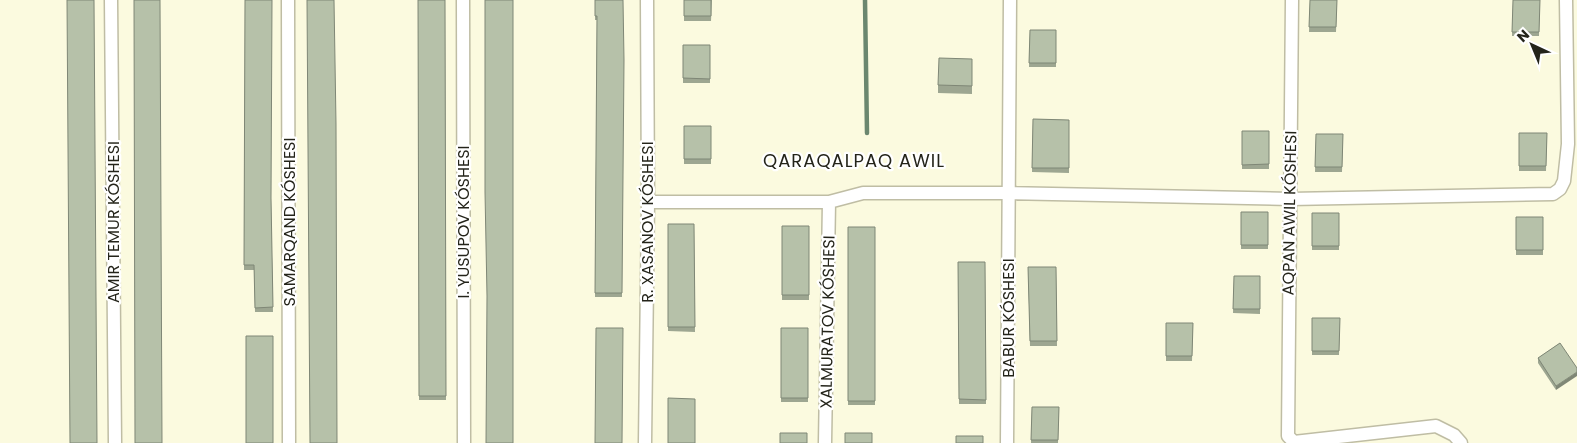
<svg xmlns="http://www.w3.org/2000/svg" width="1577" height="443" viewBox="0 0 1577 443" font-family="Poppins,sans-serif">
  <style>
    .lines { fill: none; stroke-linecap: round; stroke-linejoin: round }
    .stream { stroke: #6b876f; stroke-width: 4.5 }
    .minor-casing { stroke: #bfbda4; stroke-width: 15 }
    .minor { stroke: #fff; stroke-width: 12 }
    .wall { fill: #9da691 }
    .shaded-wall { fill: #7f8776 }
    .building { fill: #b6c1a9; stroke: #7f8776 }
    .labels { text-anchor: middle; stroke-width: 4.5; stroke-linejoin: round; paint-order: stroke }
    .street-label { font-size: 16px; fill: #24241a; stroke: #fff }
    .neighbourhood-label { font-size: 18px; letter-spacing: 1px; fill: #24241a; stroke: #fff }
  </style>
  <rect width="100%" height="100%" fill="#fbfadf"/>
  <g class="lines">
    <!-- stream -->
    <path class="stream" d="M865,0l2,133"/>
    <!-- minor casing -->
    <g class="minor-casing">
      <path id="minor" d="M111,0l4,443
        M288,0l1,443
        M463,0l1,443
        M1292,0l-4,436 6,6 142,-16 18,9 7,8
        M648,202h181l34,-9h146l281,6 263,-5 7,-5 4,-8 4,-37 -2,-144
        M645,443l3,-241 -1,-202
        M825,443l4,-241
        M1007,443l3,-443"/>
    </g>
    <!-- minor -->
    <use href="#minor" class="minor"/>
  </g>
  <!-- wall -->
  <path class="wall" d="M245,0l26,199 2,113h-18l-1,-42h-10z
    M418,0h27l1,400h-27z
    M595,0h28l-1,297h-27l2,-277h-2z
    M684,0h28l-1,21h-27z
    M1310,0h27l-1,32h-27z
    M1513,0h27l-1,36h-27z
    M1030,30h26v37h-27z
    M683,45h27v38h-27z
    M972,59v35l-34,-1v-8z
    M1033,119l36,1v53l-37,-1z
    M684,126h27v38h-27z
    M1242,131h27v38h-27z
    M1519,133h28l-1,38h-27z
    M1316,134h27l-1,38h-27z
    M1241,212h27v37h-27z
    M1312,213h27v37h-27z
    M1516,217h27v38h-27z
    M668,224h26l1,108 -27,-1z
    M782,226h27v74h-27z
    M848,227h27v178h-27z
    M958,262h27l1,142h-27z
    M1028,267h28l1,79h-27z
    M1234,276h26v38l-27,-1z
    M1312,318h28l-1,37h-27z
    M1166,323h27l-1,38h-26z
    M781,328h27v74h-27z
    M1560,343l-4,47 -18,-27v-5z
    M1032,407h27l-1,36h-27z"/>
  <!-- shaded-wall -->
  <path class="shaded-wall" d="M1577,372v4l-21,14v-4z"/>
  <!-- building -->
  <path class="building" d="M67,0h27l3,443h-27z
    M134,0h26l2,443h-27z
    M245,0h27l-1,198 2,109 -18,1 -1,-43h-10z
    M307,0h27l2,124 1,319h-27z
    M418,0h27l1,396h-27z
    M485,0h28v443h-27l1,-147 -2,-104z
    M595,0h28l1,60 -2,233h-27l2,-277h-2z
    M684,0h27v16h-27z
    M1310,0h27l-1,27h-27z
    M1513,0h27l-1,32h-27z
    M1030,30h26v33h-27z
    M683,45h27v34l-27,-1z
    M939,58l33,1v27l-34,-1z
    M1033,119l36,1v48h-37z
    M684,126h27v33h-27z
    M1242,131h27v33l-27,1z
    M1519,133h28l-1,33h-27z
    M1316,134h27l-1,33h-27z
    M1241,212h27v33h-27z
    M1312,213h27v33h-27z
    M1516,217h27v33h-27z
    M668,224h26l1,103h-27z
    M782,226h27v69h-27z
    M848,227h27v174h-27z
    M958,262h27l1,138 -27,-1z
    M1028,267h28l1,74h-27z
    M1234,276h26v33h-27z
    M1312,318h28l-1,33h-27z
    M1166,323h27l-1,33h-26z
    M596,328h27l-1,115h-27z
    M781,328h27v70h-27z
    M246,336h27v107h-27z
    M1560,343l17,25v4l-21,14 -18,-28z
    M668,398l27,1v44h-27z
    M1032,407h27l-1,33h-27z
    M780,433h27v10h-27z
    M845,433h27v10h-27z
    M956,436h27v7h-27z"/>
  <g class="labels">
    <!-- street labels -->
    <g class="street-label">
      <text transform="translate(1289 213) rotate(-89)" y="6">AQPAN AWIL KÓSHESI</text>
      <text transform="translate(113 222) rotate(-90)" y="6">AMIR TEMUR KÓSHESI</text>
      <text transform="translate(289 222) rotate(-90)" y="6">SAMARQAND KÓSHESI</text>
      <text transform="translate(463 222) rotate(-90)" y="6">I. YUSUPOV KÓSHESI</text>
      <text transform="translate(647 222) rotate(-90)" y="6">R. XASANOV KÓSHESI</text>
      <text transform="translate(1008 318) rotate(-90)" y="6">BABUR KÓSHESI</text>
      <text transform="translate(827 322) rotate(-89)" y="6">XALMURATOV KÓSHESI</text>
    </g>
    <!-- neighbourhood labels -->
    <g class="neighbourhood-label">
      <text x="854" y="167">QARAQALPAQ AWIL</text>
    </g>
  </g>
  <!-- north arrow -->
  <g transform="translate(1532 45) rotate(316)" stroke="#ffffff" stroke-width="4" paint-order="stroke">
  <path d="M0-4L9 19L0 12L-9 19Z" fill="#24241a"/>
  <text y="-8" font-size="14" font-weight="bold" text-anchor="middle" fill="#24241a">N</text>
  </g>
</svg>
